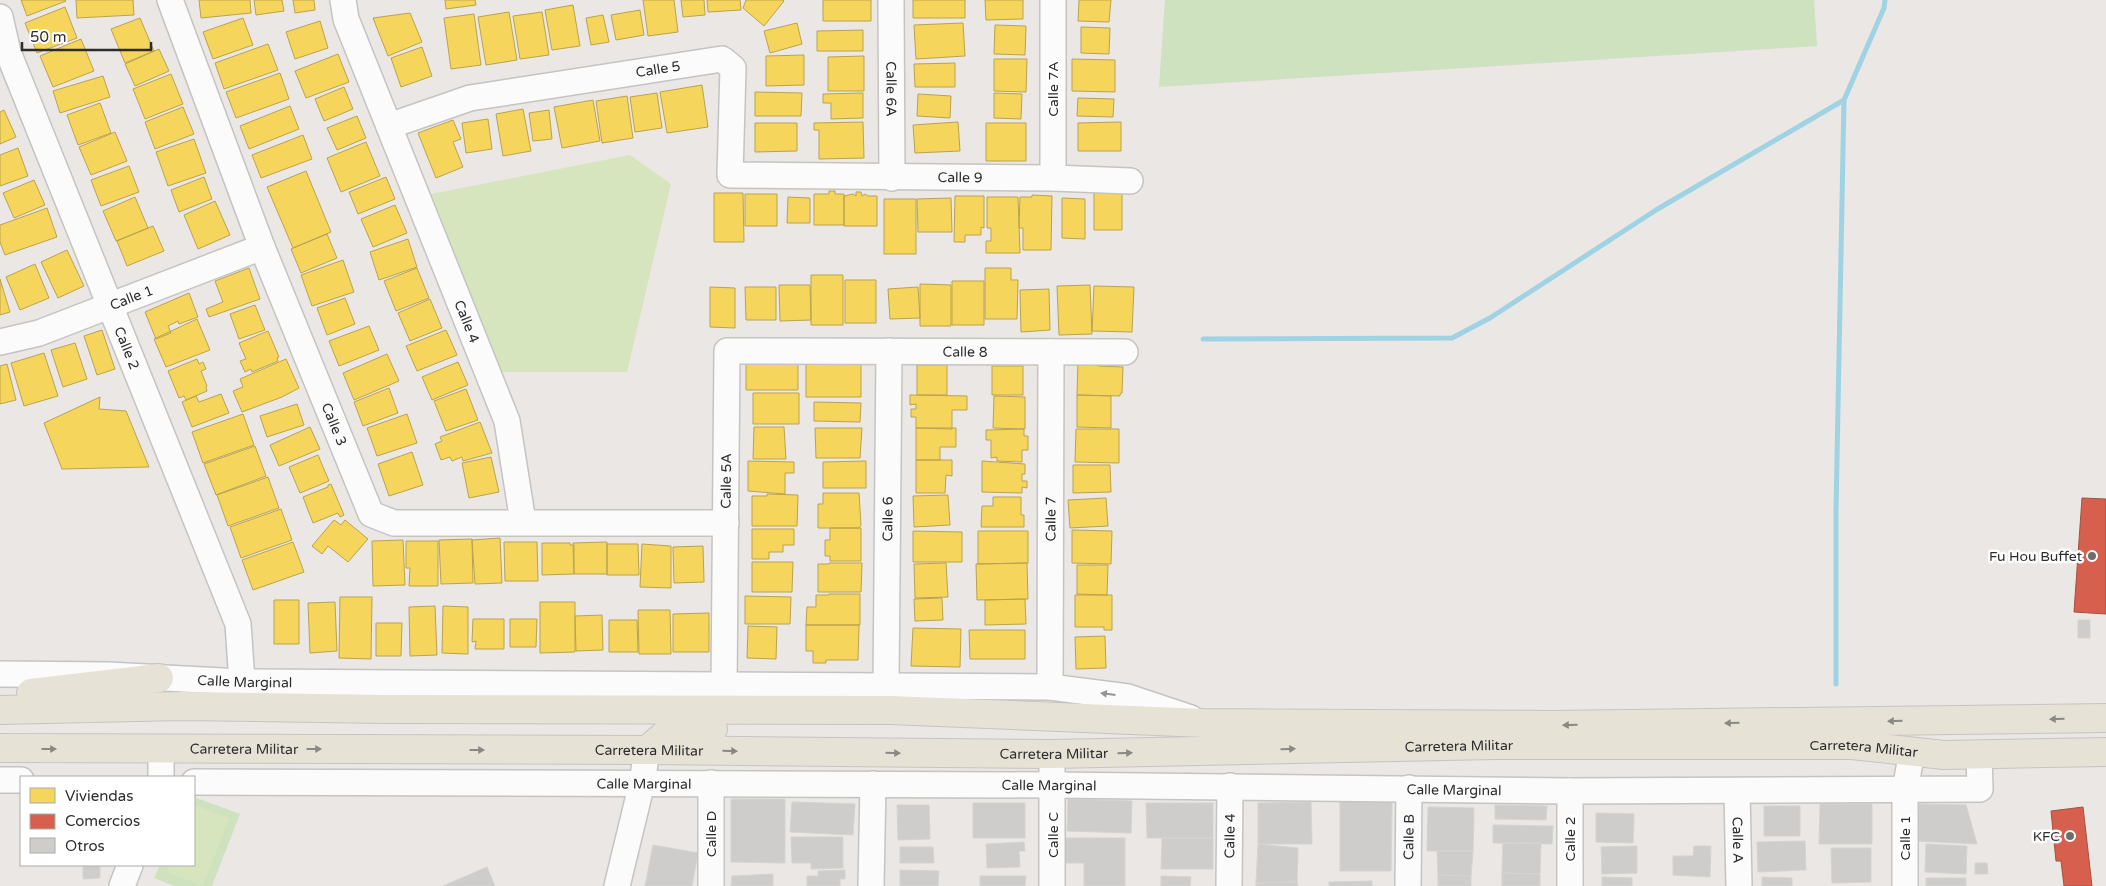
<svg xmlns="http://www.w3.org/2000/svg" width="2106" height="886" viewBox="0 0 2106 886" font-family="'Varela Round',sans-serif">
  <style>
    .green { fill: #cee2c0 }
    .pitch { fill: #d7e5bf }
    .homes { fill: #f6d55c; stroke: #baa34e }
    .shops { fill: #d6604d; stroke: #a35143 }
    .lines { fill: none; stroke-linecap: round; stroke-linejoin: round }
    .stream { stroke: #9fd3e4; stroke-width: 5 }
    .building { fill: #cfcdcb; stroke: #d5d3d0 }
    .minor-casing { stroke: #c4c4c3; stroke-width: 28 }
    .major-casing { stroke: #c6c4c3; stroke-width: 30 }
    .minor { stroke: #fcfbfb; stroke-width: 25 }
    .major { stroke: #e6e2d6; stroke-width: 28 }
    .oneway { fill: #949494 }
    .oneway2 { fill: #8a8882 }
    .poi-dot { fill: #6f6e6d; stroke: #fff; stroke-width: 2 }
    .labels { text-anchor: middle; stroke-width: 5; stroke-linejoin: round; paint-order: stroke }
    .street-label { font-size: 14px; fill: #2d2d2d; stroke: #fff }
    .poi-label { font-size: 14px; fill: #2d2d2d; stroke: #fff; text-anchor: end }
  </style>
  <rect width="100%" height="100%" fill="#eae7e4"/>
  <!-- green -->
  <path class="green" d="M1165,0h649l3,46 -658,41z
    M194,797l46,17 -28,72h-37l-21,-8 6,-13h34z"/>
  <!-- pitch -->
  <path class="pitch" d="M630,155l41,29 -44,188h-126l-70,-178z
    M194,805l35,13 -26,68 -36,-14 2,-7h25z"/>
  <!-- homes -->
  <path class="homes" d="M21,0h44l1,1 -39,15z
    M76,0h57l1,15 -57,3z
    M199,0h51l1,13 -50,5z
    M254,0h28l2,11 -28,4z
    M293,0h21l1,10 -20,3z
    M445,0h30l1,5 -30,4z
    M643,0h31l4,32 -30,4z
    M681,0h23l1,15 -22,2z
    M707,0h33l1,10 -33,2z
    M746,0h37l1,1 -20,25 -21,-18z
    M823,0h48v21h-48z
    M913,0h52v18h-52z
    M985,0h38v19l-37,1z
    M1079,0h32l-2,22 -31,-1z
    M573,5l7,41 -28,4 -7,-40z
    M65,7l12,31 -40,15 -12,-30z
    M640,10l4,25 -28,5 -5,-25z
    M509,12l8,48 -31,5 -8,-48z
    M542,12l7,43 -29,4 -7,-43z
    M410,13l12,29 -34,14 -15,-38z
    M474,14l7,51 -30,4 -7,-51z
    M603,15l6,27 -18,3 -5,-27z
    M140,18l14,33 -29,12 -14,-34z
    M243,18l10,27 -40,14 -10,-27z
    M320,21l8,27 -33,11 -9,-27z
    M797,23l5,21 -32,9 -6,-22z
    M963,23l2,33 -49,3 -2,-34z
    M995,25l31,1 -1,29 -31,-1z
    M1081,27l29,1 -1,26 -28,-1z
    M863,30v21h-46v-20z
    M81,39l13,32 -41,16 -13,-31z
    M268,44l10,26 -54,19 -9,-26z
    M422,47l10,29 -31,11 -10,-29z
    M159,49l10,22 -34,15 -10,-22z
    M338,54l11,28 -43,16 -11,-27z
    M804,55v30l-38,1v-30z
    M864,56v35h-36v-34z
    M994,59h33l-1,33 -32,-1z
    M1072,59l43,1v32l-43,-1z
    M955,63v24h-40l-1,-23z
    M280,73l9,26 -53,19 -10,-26z
    M171,74l12,30 -38,15 -12,-30z
    M103,76l7,21 -50,16 -7,-22z
    M702,85l6,42 -41,6 -7,-41z
    M344,87l9,22 -29,12 -9,-22z
    M755,92l47,1 -1,23h-46z
    M657,93l5,35 -27,4 -5,-35z
    M863,93v25l-32,1v-16h-8v-9z
    M994,93l28,1 -1,25 -27,-1z
    M918,94l33,2 -1,22 -33,-2z
    M627,96l6,42 -31,5 -6,-42z
    M1078,98l36,1 -1,18 -36,-1z
    M593,100l7,41 -38,7 -8,-41z
    M100,103l11,30 -33,12 -11,-30z
    M290,106l9,23 -50,20 -9,-23z
    M183,107l11,27 -39,15 -10,-27z
    M523,109l8,42 -28,5 -7,-42z
    M4,110l12,27 -16,7v-32z
    M549,110l3,29 -19,2 -4,-28z
    M357,116l9,22 -29,12 -10,-22z
    M488,119l4,30 -26,4 -4,-30z
    M453,120l8,19 -8,3 10,25 -27,11 -18,-45z
    M863,122l1,36 -45,1v-29h-5v-7z
    M958,122l2,29 -45,2 -2,-28z
    M1121,122v29h-43v-28z
    M755,123h42v28l-42,1z
    M986,123h40v38h-40z
    M115,132l12,29 -36,14 -12,-28z
    M303,135l9,24 -51,19 -9,-23z
    M194,139l12,34 -38,13 -12,-34z
    M366,142l14,34 -39,16 -14,-34z
    M18,148l10,28 -28,10v-31z
    M129,166l10,26 -38,14 -10,-26z
    M306,171l25,61 -38,16 -26,-61z
    M204,177l8,22 -33,13 -8,-22z
    M386,177l9,22 -37,15 -9,-22z
    M34,180l11,25 -31,13 -11,-25z
    M829,191h6v3h9v31h-30v-31h15z
    M856,192h5l1,4 3,-2 3,2h9v30h-33v-30l9,-2 3,2z
    M1094,192h28v38h-28z
    M714,193h29l1,49h-30z
    M745,194h32v32h-32z
    M1032,195l20,1 -1,54h-28v-22h-4l1,-31h12z
    M955,196h29v32l-3,-1v8h-16v7h-11z
    M135,197l13,31 -32,13 -13,-30z
    M788,197l22,1v25h-23z
    M987,197h31l2,56h-34v-12h5v-13h-4z
    M951,198l1,34h-34l-1,-33z
    M1062,198l23,1v40l-23,-1z
    M884,199h32v55h-32z
    M215,201l15,34 -32,14 -14,-34z
    M395,205l12,28 -34,14 -12,-28z
    M47,208l10,29 -52,18 -5,-13v-17z
    M153,226l11,25 -37,15 -10,-25z
    M327,234l10,24 -36,15 -10,-24z
    M408,239l9,28 -38,13 -9,-28z
    M67,250l17,36 -26,12 -17,-36z
    M343,260l11,32 -42,14 -11,-31z
    M35,264l14,34 -29,12 -14,-33z
    M249,268l11,31 -51,18 -3,-8 17,-7 -8,-21z
    M417,268l12,30 -33,13 -12,-30z
    M985,268h26v12h7l-1,39h-32z
    M811,275h32v50h-32z
    M0,279l10,33 -10,3z
    M845,280h31v43h-31z
    M952,281h32v44h-32z
    M920,284l31,1v41h-31z
    M779,285h31l1,35 -31,1z
    M1090,285l2,49 -33,1 -2,-49z
    M1094,286l40,1 -2,45 -40,-1z
    M710,287l25,1v40l-25,-1z
    M745,287h31v33h-30z
    M918,287l2,31 -30,1 -2,-30z
    M1049,289l1,41 -29,2 -1,-42z
    M189,293l9,24 -19,7 -1,-3 -10,5 3,7 -15,6 -11,-27z
    M345,298l10,26 -28,11 -10,-27z
    M430,299l12,29 -32,13 -12,-28z
    M255,305l10,25 -26,9 -9,-25z
    M197,319l13,31 -44,17 -12,-28z
    M369,326l10,24 -40,16 -10,-25z
    M102,330l13,39 -18,6 -13,-39z
    M446,330l11,25 -40,16 -11,-25z
    M268,331l11,26 -2,1 1,3 -26,11 -1,-3 -6,3 -5,-11 6,-2 -7,-16z
    M75,343l12,36 -24,8 -12,-37z
    M44,353l14,43 -34,10 -13,-43z
    M387,354l12,27 -45,19 -11,-27z
    M197,359l2,5 4,-2 3,7 -5,2 6,15 -1,1 1,4 -21,9 -2,-4 -5,2 -11,-27z
    M286,359l13,29 -17,9 -40,15 -9,-21 10,-4 -3,-8z
    M1078,360h20v6l25,1 -1,26 -2,1v2l-43,-1z
    M746,361h52v29h-52z
    M458,362l10,23 -36,15 -10,-23z
    M7,364l9,36 -16,4v-38z
    M806,364h55v33h-55z
    M917,365h30v30h-30z
    M992,366h31v29h-31z
    M389,388l9,25 -35,13 -9,-24z
    M466,389l12,31 -32,11 -12,-30z
    M753,393h46v31h-46z
    M221,394l8,19 -37,14 -10,-25 14,-6 3,6z
    M910,395l57,1v14h-15v19l-36,-1v-11h-5v-8h5v-5l-6,1z
    M1077,395l34,1v32l-34,-1z
    M994,396l31,1v32l-32,-1z
    M100,397l-1,12 27,2 23,56 -87,2 -18,-46z
    M814,402l47,1 -1,19 -46,-1z
    M297,404l7,21 -37,12 -7,-21z
    M243,414l11,31 -51,18 -11,-31z
    M407,414l10,29 -40,13 -10,-28z
    M480,422l12,31 -29,8 -1,-4 -10,4 -2,-4 -9,3 -6,-16 7,-3 -2,-4z
    M310,427l10,22 -41,17 -9,-21z
    M754,427h30l2,32h-33z
    M815,428h47l-2,30h-44z
    M916,428h40v19h-16v13h-24z
    M1024,429v7h4v14h-6v12l-25,-1v-4l-6,1v-18h-5v-10z
    M1076,429h43v34l-44,-1z
    M255,446l11,30 -50,19 -12,-31z
    M412,452l11,33 -34,11 -11,-32z
    M318,455l11,26 -29,12 -11,-26z
    M491,457l8,35 -30,6 -7,-35z
    M916,460h36v16l-6,-1 -1,18h-29z
    M748,461l46,1v11h-9v21l-37,-3z
    M866,461v27h-43v-26z
    M982,461l43,3v10h-3v7h5v7l-5,-1v6l-40,-1z
    M1073,465h37l1,27 -38,1z
    M268,477l11,31 -51,18 -11,-31z
    M331,484l13,31 -4,2 -2,-4 -25,10 -10,-26 25,-10v-2z
    M823,493h36l2,32 -2,3h-41v-24h5z
    M767,494l31,1 -1,31h-45v-30h15z
    M948,495l2,30 -36,2 -1,-31z
    M993,497h28v18h3v12h-43l1,-21h11z
    M1106,498l2,28 -38,2 -2,-28z
    M281,509l11,31 -51,18 -11,-31z
    M334,520l7,5 4,-5 23,19 -20,23 -20,-16 -6,8 -10,-8z
    M830,528h31v33h-31v-5h-5v-16h5z
    M752,529h42v16h-11v7h-14v7h-17z
    M1072,530l40,1 -1,33 -39,-1z
    M913,531l49,1v30h-49z
    M978,531h50v32l-50,1z
    M500,538l2,45 -27,1 -3,-44z
    M472,539l1,44 -32,1 -2,-44z
    M403,540l2,45 -32,1 -1,-45z
    M406,541h32v45h-29l1,-18h-4z
    M293,542l11,30 -51,18 -11,-30z
    M504,542h33l1,39h-33z
    M607,542v32h-33l-1,-31z
    M542,543h28v2h4v29l-32,1z
    M607,544h31l1,31h-32z
    M642,544l29,2v42l-31,-1z
    M703,546l1,36 -30,1 -1,-36z
    M752,562h41l-1,30h-40z
    M829,563h33l-1,29h-43v-28h11z
    M946,563l2,34 -33,1 -1,-34z
    M1027,563l1,36 -51,1 -1,-36z
    M1077,565h31l-1,30 -30,-1z
    M829,594h31v31h-54l1,-18h9v-12h13z
    M1075,595h37v35h-8v-3h-29z
    M745,596l46,1 -1,27h-45z
    M340,597h32l-1,62 -32,-1z
    M942,598l1,22 -28,1 -1,-22z
    M1025,599l1,25 -41,1v-25z
    M274,600h25v44h-25z
    M335,602l2,49 -27,2 -2,-50z
    M540,602h35v50l-35,1z
    M435,606l2,49 -27,1 -1,-49z
    M443,606l25,1v47l-26,-1z
    M638,610h32l1,44h-32z
    M709,613v39h-36v-38z
    M602,615l1,35 -27,1 -1,-35z
    M473,619h31v30h-29l1,-8 -4,1z
    M510,619h27l-1,28h-26z
    M609,620h28l1,32h-29z
    M376,623h26l-1,33h-25z
    M806,625h53l-1,35h-32v3h-13v-12h-7z
    M748,626l29,1 -1,32 -29,-1z
    M913,628l48,1 -1,38 -49,-1z
    M969,630h56v29h-55z
    M1105,636l1,32 -30,1 -1,-32z"/>
  <!-- shops -->
  <path class="shops" d="M2082,498l24,1v115l-32,-2z
    M2083,807l9,79h-28l-3,-25h-5l-5,-50z"/>
  <g class="lines">
    <!-- stream -->
    <path class="stream" d="M1203,339l249,-1 38,-20 166,-108 188,-110
      M1836,684v-174l8,-410 40,-92 1,-8"/>
  </g>
  <!-- building -->
  <path class="building" d="M2078,620h12v18h-12z
    M731,799h54v64l-54,-1z
    M1068,799l64,2 -1,32 -64,-2z
    M1340,800l52,1 -1,70h-51z
    M792,802l63,2 -2,31 -63,-3z
    M1311,802l1,42h-54v-41z
    M973,803h52v35h-52z
    M1146,803h67v35h-66z
    M1820,804h52v40h-53z
    M1917,804l49,1 11,39 -62,-3z
    M897,805h32l1,34 -32,1z
    M1495,805l52,1 -1,14 -51,-1z
    M1764,806h36v30h-36z
    M1428,807l46,1 -1,43h-46z
    M1596,813l38,1 -1,29 -37,-1z
    M1493,825l60,1 -1,18 -59,-1z
    M791,837h52v31l-32,1v-6h-19z
    M1064,838h61v48h-41v-23h-20z
    M1162,838h51v31h-52z
    M1805,841l1,29 -48,2 -1,-30z
    M1024,842l1,9h-6l1,16 -33,1 -1,-24z
    M1503,843h38l-1,31 -38,-1z
    M1258,844l40,4 -1,34 -41,1z
    M1926,844l41,2 -1,28 -41,-2z
    M653,845l45,8 -6,33h-47z
    M1637,846v27l-35,1 -1,-27z
    M1694,846h17l-1,31 -37,-2v-19h20z
    M900,847h33l1,16h-34z
    M1831,848h40v34l-39,1z
    M1437,851h36l-2,25 -33,-1z
    M1975,863h12l1,11h-13z
    M83,865h17v13l-17,1z
    M487,867l8,19h-52z
    M845,870v9h-5v7h-33v-10h11v-5z
    M900,870l39,1 -1,15h-38z
    M1502,873l38,1v12h-38z
    M773,874v12h-42l1,-10z
    M1438,875l33,1v10h-33z
    M980,876h46l-1,10h-45z
    M1161,876l30,1 -1,9h-29z
    M1602,877l30,1v8h-30z
    M1762,877l30,1v8h-30z
    M1926,878h40v8h-40z
    M1372,881v5h-43v-4z
    M1297,882l1,4h-42v-3z"/>
  <g class="lines">
    <!-- minor casing -->
    <g class="minor-casing">
      <g id="minor">
        <path id="s1" d="M170,0l92,247 109,267 23,9h332"/>
        <path id="s2" d="M343,0l3,19 161,402 16,101"/>
        <path id="s3" d="M891,0l1,178"/>
        <path id="s4" d="M0,17l8,35 230,572 4,58"/>
        <path id="s5" d="M389,126l81,-28 252,-39 11,9 -3,107 323,3 77,3"/>
        <path d="M1053,178v-178"/>
        <path id="s6" d="M0,342l39,-9 223,-86"/>
        <path id="s7" d="M0,674l108,1 134,7 808,5 78,10 63,21"/>
        <path id="s8" d="M724,687l3,-336 398,1"/>
        <path id="s9" d="M886,687l3,-336"/>
        <path id="s10" d="M1050,687l1,-335"/>
        <path d="M1052,769v117"/>
        <path d="M161,777v-28"/>
        <path d="M0,780h21"/>
        <path id="s11" d="M194,782l859,3 517,6 410,-2 -1,-35"/>
        <path id="s12" d="M1737,792l2,94"/>
        <path d="M122,886l8,-21"/>
        <path d="M617,886l25,-103 5,-33"/>
        <path d="M711,886v-103"/>
        <path d="M871,886l2,-102"/>
        <path id="s13" d="M1229,886l1,-100"/>
        <path id="s14" d="M1408,886l1,-98"/>
        <path d="M1570,886v-95"/>
        <path d="M1905,886v-96l7,-39"/>
      </g>
    </g>
    <!-- major casing -->
    <g class="major-casing">
      <g id="major">
        <path d="M31,693l128,-15"/>
        <path d="M0,710l182,-4 201,3 507,1 314,13 348,2 554,-7"/>
        <path id="s15" d="M0,748l647,2 405,4 443,-9h357l92,10 162,-3"/>
        <path d="M647,750l22,-19 8,-2h36"/>
      </g>
    </g>
    <!-- minor -->
    <use href="#minor" class="minor"/>
    <!-- major -->
    <use href="#major" class="major"/>
  </g>
  <!-- one-way arrows -->
  <defs><path id="oneway-solid" d="M-6-.8H1V-3.2L6.5 0L1 3.2V.8H-6Z" transform="scale(1.25)"/></defs>
  <use class="oneway" href="#oneway-solid" transform="translate(1108 694) rotate(-173)"/>
  <g class="oneway2">
    <use href="#oneway-solid" transform="translate(2057 719) rotate(179)"/>
    <use href="#oneway-solid" transform="translate(1895 721) rotate(179)"/>
    <use href="#oneway-solid" transform="translate(1732 723) rotate(179)"/>
    <use href="#oneway-solid" transform="translate(1570 725) rotate(179)"/>
    <use href="#oneway-solid" transform="translate(49 749)"/>
    <use href="#oneway-solid" transform="translate(314 749)"/>
    <use href="#oneway-solid" transform="translate(1288 749) rotate(-1)"/>
    <use href="#oneway-solid" transform="translate(477 750)"/>
    <use href="#oneway-solid" transform="translate(730 751) rotate(1)"/>
    <use href="#oneway-solid" transform="translate(893 753) rotate(1)"/>
    <use href="#oneway-solid" transform="translate(1125 753) rotate(-1)"/>
  </g>
  <!-- markers -->
  <g class="poi-dot">
    <circle cx="2092" cy="556" r="5"/>
    <circle cx="2070" cy="836" r="5"/>
  </g>
  <g class="labels">
    <!-- street labels -->
    <g class="street-label">
      <text dy="5" stroke="none"><textPath href="#s5" startOffset="276">Calle 5</textPath></text>
      <text dy="5" stroke="none"><textPath href="#s3" startOffset="89">Calle 6A</textPath></text>
      <text transform="translate(1053 89) rotate(-90)" y="5">Calle 7A</text>
      <text dy="5" stroke="none"><textPath href="#s5" startOffset="692">Calle 9</textPath></text>
      <text dy="5" stroke="none"><textPath href="#s6" startOffset="139">Calle 1</textPath></text>
      <text dy="5" stroke="none"><textPath href="#s2" startOffset="345">Calle 4</textPath></text>
      <text dy="5" stroke="none"><textPath href="#s4" startOffset="355">Calle 2</textPath></text>
      <text dy="5" stroke="none"><textPath href="#s8" startOffset="574">Calle 8</textPath></text>
      <text dy="5" stroke="none"><textPath href="#s1" startOffset="455">Calle 3</textPath></text>
      <text dy="5" stroke="none"><textPath href="#s8" startOffset="206">Calle 5A</textPath></text>
      <text dy="5" stroke="none"><textPath href="#s9" startOffset="168">Calle 6</textPath></text>
      <text dy="5" stroke="none"><textPath href="#s10" startOffset="168">Calle 7</textPath></text>
      <text dy="5" stroke="none"><textPath href="#s7" startOffset="245">Calle Marginal</textPath></text>
      <text dy="5" stroke="none"><textPath href="#s15" startOffset="1459">Carretera Militar</textPath></text>
      <text dy="5" stroke="none"><textPath href="#s15" startOffset="244">Carretera Militar</textPath></text>
      <text dy="5" stroke="none"><textPath href="#s15" startOffset="1864">Carretera Militar</textPath></text>
      <text dy="5" stroke="none"><textPath href="#s15" startOffset="649">Carretera Militar</textPath></text>
      <text dy="5" stroke="none"><textPath href="#s15" startOffset="1054">Carretera Militar</textPath></text>
      <text dy="5" stroke="none"><textPath href="#s11" startOffset="450">Calle Marginal</textPath></text>
      <text dy="5" stroke="none"><textPath href="#s11" startOffset="855">Calle Marginal</textPath></text>
      <text dy="5" stroke="none"><textPath href="#s11" startOffset="1260">Calle Marginal</textPath></text>
      <text transform="translate(711 834) rotate(-90)" y="5">Calle D</text>
      <text transform="translate(1053 835) rotate(-90)" y="5">Calle C</text>
      <text dy="5" stroke="none"><textPath href="#s13" startOffset="50">Calle 4</textPath></text>
      <text dy="5" stroke="none"><textPath href="#s14" startOffset="49">Calle B</textPath></text>
      <text transform="translate(1905 838) rotate(-90)" y="5">Calle 1</text>
      <text transform="translate(1570 839) rotate(-90)" y="5">Calle 2</text>
      <text dy="5" stroke="none"><textPath href="#s12" startOffset="48">Calle A</textPath></text>
    </g>
    <!-- poi labels -->
    <g class="poi-label">
      <text x="2082" y="561">Fu Hou Buffet</text>
      <text x="2060" y="841">KFC</text>
    </g>
  </g>
  <!-- legend -->
  <rect x="20" y="776" width="175" height="90" fill="#ffffff" stroke="#ababab"/>
  <rect x="30" y="788" width="25" height="15" fill="#f6d55c" stroke="#ababab"/>
  <text x="65" y="801" font-size="15" fill="#2d2d2d">Viviendas</text>
  <rect x="30" y="814" width="25" height="15" fill="#d6604d" stroke="#ababab"/>
  <text x="65" y="826" font-size="15" fill="#2d2d2d">Comercios</text>
  <rect x="30" y="838" width="25" height="15" fill="#cfcdcb" stroke="#ababab"/>
  <text x="65" y="851" font-size="15" fill="#2d2d2d">Otros</text>
  <!-- scale -->
  <path d="M22 42v8h129v-8" fill="none" stroke="#2d2d2d" stroke-width="2.5"/>
  <text x="30" y="42" font-size="15" fill="#2d2d2d" stroke="#ffffff" stroke-width="4" paint-order="stroke">50 m</text>
</svg>
